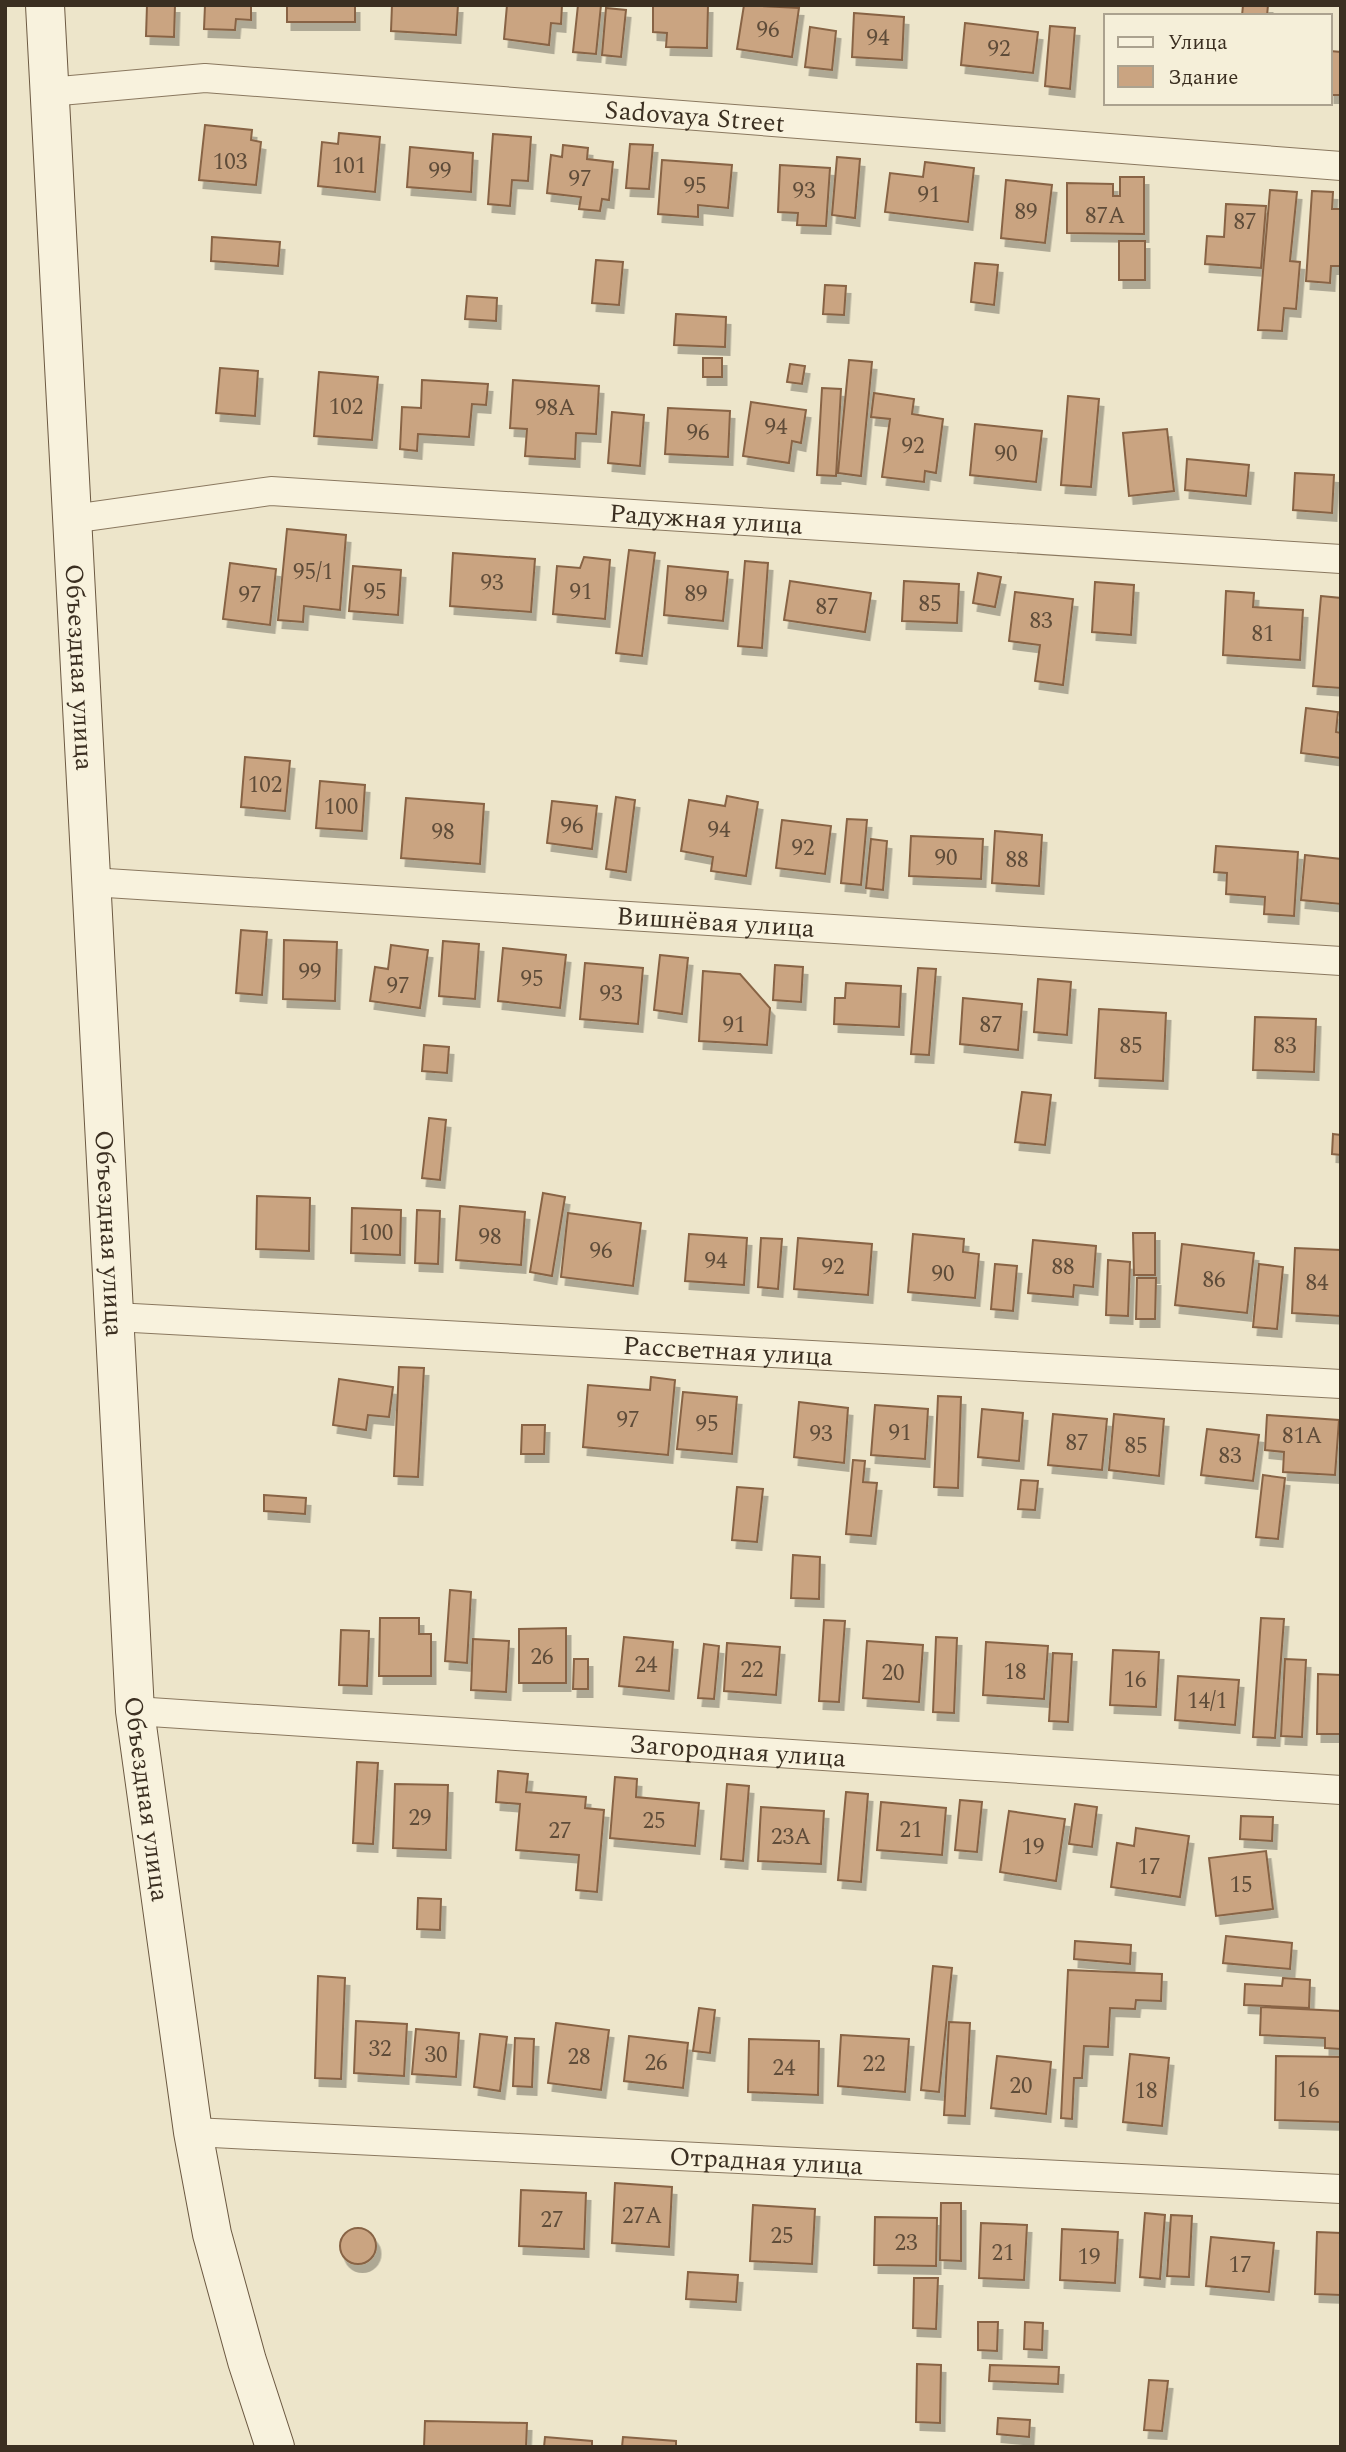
<svg xmlns="http://www.w3.org/2000/svg" width="1346" height="2452" viewBox="0 0 1346 2452" font-family="Spectral,serif">
  <style>
    .building { fill: #caa481; stroke: #886445; stroke-width: 2; filter: url(#shadow) }
    .lines { fill: none; stroke-linecap: round; stroke-linejoin: round }
    .street-casing { stroke: #8a785f; stroke-width: 30 }
    .secondary-casing { stroke: #6c5942; stroke-width: 40 }
    .street { stroke: #f8f2dd; stroke-width: 28 }
    .secondary { stroke: #f8f2dd; stroke-width: 38 }
    .labels { text-anchor: middle; stroke-width: 5; stroke-linejoin: round; paint-order: stroke }
    .number-label { font-size: 23px; fill: #5f4c39 }
    .street-label { font-size: 26px; fill: #3b2f21; stroke: #f5efd9 }
  </style>
  <defs>
    <filter id="shadow"><feDropShadow dx="4.5" dy="8" stdDeviation="0" flood-color="#0004"/></filter>
  </defs>
  <rect width="100%" height="100%" fill="#ede5ca"/>
  <!-- building -->
  <path class="building" d="M147,5h28l-1,32 -28,-1z
    M205,5h46v15l-15,-1 -1,11 -31,-1z
    M287,5h68v17h-68z
    M392,5h66l-2,30 -65,-4z
    M507,5h55l-1,19 -10,-1 -2,22 -45,-6z
    M578,5h23l-5,49 -23,-2z
    M653,5h55l-1,43 -41,-1 1,-14 -14,-1z
    M744,5l55,3 -7,49 -55,-8z
    M1243,5h25l-1,11h-25z
    M606,8l20,2 -5,47 -19,-2z
    M854,13l50,4 -2,43 -50,-3z
    M965,23l73,9 -5,41 -72,-8z
    M1050,26l25,2 -5,61 -25,-3z
    M810,27l26,4 -4,39 -27,-3z
    M1330,51l11,1v43h-11z
    M205,125l47,5 -1,10 10,2 -5,43 -57,-5z
    M339,133l41,4 -5,55 -57,-6 4,-44 16,2z
    M493,134l38,3 -3,44 -16,-1 -2,26 -22,-2z
    M630,144l23,1 -4,44 -23,-1z
    M563,145l25,3 -1,11 26,3 -4,38 -7,-1 -2,12 -21,-2 2,-12 -34,-4 4,-38 11,2z
    M410,147l63,6 -2,39 -64,-5z
    M837,157l23,2 -5,59 -23,-3z
    M662,160l70,5 -4,43 -30,-3v12l-40,-3z
    M925,162l49,6 -6,54 -83,-10 5,-39 33,4z
    M780,165l50,3 -4,58 -29,-1 1,-12 -20,-1z
    M1120,177h24v57l-77,-1v-50l46,1v12h7z
    M1006,180l46,5 -7,58 -44,-5z
    M1270,190l27,2 -7,69 10,1 -4,47 -12,-1 -2,23 -24,-1z
    M1312,191l21,1 -1,17h9v57h-10l-1,17 -24,-2z
    M1226,204l40,2 -5,62 -56,-4 2,-28 17,1z
    M212,237l68,5 -2,24 -67,-5z
    M1119,241h26v39h-26z
    M596,260l27,2 -4,43 -27,-2z
    M975,263l23,2 -4,40 -23,-3z
    M825,285l21,1 -2,29 -21,-1z
    M467,296l30,2 -1,23 -31,-2z
    M676,314l50,3 -1,30 -51,-2z
    M703,358h19v19h-19z
    M849,360l23,2 -11,114 -23,-3z
    M790,364l15,2 -3,18 -15,-2z
    M220,368l38,3 -3,45 -39,-3z
    M319,372l59,5 -6,63 -58,-4z
    M422,380l66,4 -2,21 -14,-1 -3,33 -51,-3 -1,17 -17,-2 2,-42 19,1z
    M513,380l86,6 -3,48 -20,-1 -1,26 -50,-3 2,-27 -17,-1z
    M822,388l19,1 -5,87 -19,-1z
    M874,393l40,6 -2,15 31,5 -7,54 -11,-2 -1,11 -42,-5 8,-58 -19,-2z
    M1068,396l31,3 -8,88 -30,-2z
    M751,402l55,8 -5,33 -9,-2 -3,22 -46,-7z
    M668,408l62,3 -2,46 -63,-3z
    M612,412l32,3 -4,51 -32,-3z
    M975,424l67,7 -6,51 -66,-7z
    M1167,429l7,62 -45,5 -6,-63z
    M1187,459l62,6 -3,31 -61,-6z
    M1295,473l39,2 -2,38 -39,-3z
    M287,529l59,6 -6,75 -36,-4 -1,16 -25,-2z
    M629,550l26,3 -13,103 -26,-3z
    M453,553l82,6 -4,53 -81,-6z
    M584,557l26,3 -5,59 -52,-5 4,-48 23,2z
    M745,561l23,2 -6,85 -24,-2z
    M230,563l46,6 -6,56 -47,-6z
    M353,566l48,4 -3,45 -49,-4z
    M668,566l60,6 -5,49 -59,-6z
    M978,573l23,4 -6,30 -22,-4z
    M790,581l81,12 -6,39 -81,-12z
    M904,581l55,3 -2,39 -55,-2z
    M1095,582l39,3 -3,50 -39,-3z
    M1226,591l28,2 -1,14 50,3 -3,50 -77,-5z
    M1015,592l58,7 -10,86 -28,-4 5,-36 -31,-4z
    M1321,596l20,2v90l-28,-2z
    M1306,708l32,4 -2,20 5,1v25l-40,-5z
    M245,757l45,4 -5,50 -44,-4z
    M320,781l45,4 -3,46 -46,-3z
    M727,796l31,6 -12,74 -35,-5 2,-14 -32,-6 8,-51 36,6z
    M616,797l19,3 -9,72 -20,-3z
    M406,798l78,6 -4,60 -79,-6z
    M552,801l45,5 -5,43 -45,-6z
    M847,819l20,1 -6,65 -20,-2z
    M782,820l49,6 -6,48 -49,-6z
    M995,831l47,4 -3,51 -47,-3z
    M911,836l72,3 -2,40 -72,-3z
    M871,839l16,2 -4,49 -17,-2z
    M1216,846l82,6 -4,64 -30,-2 1,-17 -39,-3 1,-21 -13,-1z
    M1305,855l36,4v45l-40,-4z
    M241,930l26,2 -5,63 -26,-2z
    M284,940l53,2 -2,59 -52,-2z
    M443,941l36,3 -4,55 -36,-3z
    M391,945l37,5 -8,58 -50,-7 5,-34 13,2z
    M503,948l63,7 -6,53 -62,-7z
    M660,955l28,3 -6,56 -28,-4z
    M585,963l58,5 -5,56 -58,-5z
    M775,965l28,2 -2,35 -28,-2z
    M918,968l18,1 -7,86 -18,-1z
    M703,971l37,3 30,34 -3,37 -68,-4z
    M1038,979l33,3 -4,53 -33,-3z
    M846,983l55,3 -2,41 -65,-3 1,-26h10z
    M963,998l59,6 -4,46 -58,-6z
    M1099,1009l67,4 -3,68 -68,-3z
    M1255,1017l61,2 -2,53 -61,-2z
    M424,1045l25,2 -2,26 -25,-2z
    M1022,1092l29,3 -6,50 -30,-3z
    M429,1118l17,2 -6,60 -18,-2z
    M1333,1134l8,1v20l-9,-1z
    M543,1193l22,4 -13,79 -22,-4z
    M257,1196l53,2 -1,53 -53,-2z
    M460,1206l65,6 -4,53 -65,-5z
    M352,1208l49,2 -1,45 -49,-2z
    M417,1210l23,1 -2,53 -23,-1z
    M568,1213l73,10 -8,63 -72,-9z
    M1133,1233h22v42h-21z
    M689,1234l58,4 -3,47 -59,-4z
    M913,1234l51,5 -1,13 16,2 -4,44 -67,-6z
    M761,1238l21,1 -4,50 -20,-2z
    M798,1238l74,6 -4,51 -74,-6z
    M1033,1240l63,6 -3,41 -19,-2 -1,12 -45,-4z
    M1182,1244l72,9 -7,60 -72,-8z
    M1295,1248l46,2v66l-49,-3z
    M1108,1260l22,2 -2,54 -22,-1z
    M995,1264l22,2 -4,45 -22,-2z
    M1259,1264l24,3 -6,62 -24,-2z
    M1137,1278h19l-1,41h-19z
    M399,1367l25,1 -6,109 -24,-1z
    M651,1377l24,3 -7,75 -85,-8 5,-62 62,5z
    M339,1379l54,8 -4,30 -21,-2 -2,15 -33,-5z
    M683,1392l54,5 -5,57 -55,-5z
    M938,1396l23,1 -3,91 -24,-1z
    M799,1402l49,6 -4,55 -50,-6z
    M875,1405l53,4 -3,50 -54,-4z
    M982,1409l41,4 -4,48 -41,-4z
    M1053,1414l54,5 -5,51 -54,-5z
    M1114,1414l50,5 -5,57 -50,-6z
    M1267,1415l72,5 -4,55 -52,-3 1,-20 -19,-2z
    M522,1425h23l-1,29h-23z
    M1207,1429l52,6 -6,46 -52,-6z
    M853,1460l12,1 -2,21 14,1 -6,53 -25,-2z
    M1263,1475l22,3 -7,61 -22,-2z
    M1021,1480l17,1 -3,29 -17,-1z
    M737,1487l26,2 -6,53 -25,-2z
    M264,1495l42,3 -1,16 -41,-3z
    M793,1555l27,2 -1,42 -28,-1z
    M450,1590l21,2 -4,71 -22,-2z
    M380,1618h39v16h12v42h-52z
    M1261,1618l23,1 -9,119 -22,-1z
    M824,1620l21,1 -6,81 -20,-1z
    M566,1628v55h-47v-54z
    M341,1630l28,1 -2,55 -28,-1z
    M624,1637l49,5 -4,49 -50,-5z
    M936,1637l21,1 -3,75 -21,-1z
    M473,1639l36,2 -3,51 -35,-2z
    M867,1641l56,4 -4,57 -56,-4z
    M986,1642l62,4 -4,53 -61,-4z
    M727,1643l53,4 -4,48 -52,-4z
    M704,1644l15,2 -5,53 -16,-1z
    M1113,1650l46,2 -3,55 -46,-2z
    M1053,1653l19,1 -4,68 -19,-1z
    M574,1659h14v30h-15z
    M1285,1659l21,1 -4,77 -21,-1z
    M1318,1674l23,1v59h-24z
    M1178,1676l61,4 -4,45 -60,-5z
    M357,1762l21,1 -5,81 -20,-1z
    M498,1771l30,3 -2,18 60,5 -1,11 19,2 -7,82 -21,-2 3,-35 -63,-5 4,-46 -24,-2z
    M615,1777l22,2 -1,18 63,6 -4,43 -85,-8z
    M395,1784l53,1 -2,65 -53,-2z
    M727,1784l22,2 -6,75 -22,-2z
    M846,1792l22,2 -7,88 -23,-2z
    M960,1800l22,2 -5,50 -22,-2z
    M881,1802l65,6 -4,47 -65,-5z
    M1075,1804l22,3 -5,40 -23,-3z
    M761,1807l63,4 -3,53 -63,-3z
    M1009,1811l56,8 -9,62 -56,-9z
    M1241,1816l32,1 -1,24 -32,-2z
    M1136,1828l53,8 -9,61 -69,-10 6,-44 17,3z
    M1266,1851l7,58 -57,7 -7,-58z
    M418,1898l23,1 -1,31 -23,-1z
    M1226,1936l66,7 -2,26 -67,-6z
    M1075,1941l56,4 -1,19 -56,-5z
    M933,1966l19,2 -13,124 -18,-2z
    M1068,1970l94,4 -1,27 -25,-1 -1,9 -25,-1 -2,39 -24,-1 -2,32h-8l-2,41 -11,-1z
    M318,1976l27,2 -4,101 -26,-1z
    M1283,1978l27,2 -1,28 -65,-3 1,-21 37,2z
    M1261,2007l80,4v38l-16,-1v-10l-65,-3z
    M699,2008l16,2 -5,43 -17,-2z
    M356,2021l51,3 -3,52 -50,-3z
    M949,2022l21,1 -5,93 -21,-1z
    M556,2023l53,7 -8,60 -53,-7z
    M416,2029l43,4 -3,44 -44,-3z
    M480,2034l27,3 -7,54 -26,-4z
    M841,2035l68,4 -4,53 -67,-6z
    M629,2036l59,7 -5,45 -59,-7z
    M515,2038l19,1 -2,48 -19,-1z
    M749,2039l70,2 -1,54 -70,-3z
    M1130,2054l39,4 -7,68 -39,-4z
    M997,2056l54,6 -5,52 -55,-6z
    M1276,2056l65,1v65l-66,-2z
    M615,2183l57,4 -3,60 -57,-4z
    M521,2190l65,3 -2,56 -65,-3z
    M941,2203h20v58l-21,-1z
    M753,2205l62,4 -3,55 -62,-3z
    M1145,2213l20,2 -5,64 -20,-2z
    M1171,2215l21,1 -3,61 -22,-1z
    M875,2217l62,1 -1,48 -62,-1z
    M981,2223l46,2 -3,55 -45,-2z
    M340 2246a18 18 0 1 1 36 0a18 18 0 1 1-36 0Z
    M1062,2229l56,3 -3,51 -55,-3z
    M1317,2232l24,1v62l-26,-1z
    M1211,2237l63,6 -5,49 -63,-6z
    M688,2272l50,3 -2,27 -50,-3z
    M914,2278h24l-2,51 -23,-1z
    M978,2322h20l-1,29 -19,-1z
    M1025,2322l18,1 -1,27 -18,-1z
    M917,2364l24,1 -1,58 -24,-1z
    M990,2365l69,2 -1,17 -69,-3z
    M1149,2380l19,1 -6,50 -18,-1z
    M998,2418l32,2 -1,17 -32,-3z
    M425,2421l102,2 -1,24h-102z
    M545,2437l47,4v6h-48z
    M623,2437l53,4v6h-54z"/>
  <g class="lines">
    <!-- street casing -->
    <g class="street-casing">
      <g id="street">
        <path id="s1" d="M49,92l156,-14 1136,88"/>
        <path id="s2" d="M72,519l199,-28 1070,68"/>
        <path id="s3" d="M91,882l1250,79"/>
        <path id="s4" d="M115,1317l1226,67"/>
        <path id="s5" d="M135,1711l1206,79"/>
        <path id="s6" d="M193,2132l1148,57"/>
      </g>
    </g>
    <!-- secondary casing -->
    <g class="secondary-casing">
      <g id="secondary">
        <path id="s7" d="M45,5l90,1706 58,421 19,102 35,127 28,86"/>
      </g>
    </g>
    <!-- street -->
    <use href="#street" class="street"/>
    <!-- secondary -->
    <use href="#secondary" class="secondary"/>
  </g>
  <g class="labels">
    <!-- number labels -->
    <g class="number-label">
      <text x="768" y="37">96</text>
      <text x="878" y="45">94</text>
      <text x="999" y="56">92</text>
      <text x="230" y="169">103</text>
      <text x="349" y="173">101</text>
      <text x="440" y="178">99</text>
      <text x="580" y="186">97</text>
      <text x="695" y="193">95</text>
      <text x="804" y="198">93</text>
      <text x="929" y="202">91</text>
      <text x="1026" y="219">89</text>
      <text x="1105" y="223">87А</text>
      <text x="1245" y="229">87</text>
      <text x="346" y="414">102</text>
      <text x="555" y="415">98А</text>
      <text x="776" y="434">94</text>
      <text x="698" y="440">96</text>
      <text x="913" y="453">92</text>
      <text x="1006" y="461">90</text>
      <text x="313" y="579">95/1</text>
      <text x="492" y="590">93</text>
      <text x="375" y="599">95</text>
      <text x="581" y="599">91</text>
      <text x="696" y="601">89</text>
      <text x="250" y="602">97</text>
      <text x="930" y="611">85</text>
      <text x="827" y="614">87</text>
      <text x="1041" y="628">83</text>
      <text x="1263" y="641">81</text>
      <text x="265" y="792">102</text>
      <text x="341" y="814">100</text>
      <text x="572" y="833">96</text>
      <text x="719" y="837">94</text>
      <text x="443" y="839">98</text>
      <text x="803" y="855">92</text>
      <text x="946" y="865">90</text>
      <text x="1017" y="867">88</text>
      <text x="310" y="979">99</text>
      <text x="532" y="986">95</text>
      <text x="398" y="993">97</text>
      <text x="611" y="1001">93</text>
      <text x="734" y="1032">91</text>
      <text x="991" y="1032">87</text>
      <text x="1131" y="1053">85</text>
      <text x="1285" y="1053">83</text>
      <text x="376" y="1240">100</text>
      <text x="490" y="1244">98</text>
      <text x="601" y="1258">96</text>
      <text x="716" y="1268">94</text>
      <text x="833" y="1274">92</text>
      <text x="1063" y="1274">88</text>
      <text x="943" y="1281">90</text>
      <text x="1214" y="1287">86</text>
      <text x="1317" y="1290">84</text>
      <text x="628" y="1427">97</text>
      <text x="707" y="1431">95</text>
      <text x="900" y="1440">91</text>
      <text x="821" y="1441">93</text>
      <text x="1302" y="1443">81А</text>
      <text x="1077" y="1450">87</text>
      <text x="1136" y="1453">85</text>
      <text x="1230" y="1463">83</text>
      <text x="542" y="1664">26</text>
      <text x="646" y="1672">24</text>
      <text x="752" y="1677">22</text>
      <text x="1015" y="1679">18</text>
      <text x="893" y="1680">20</text>
      <text x="1135" y="1687">16</text>
      <text x="1207" y="1708">14/1</text>
      <text x="420" y="1825">29</text>
      <text x="654" y="1828">25</text>
      <text x="911" y="1837">21</text>
      <text x="560" y="1838">27</text>
      <text x="791" y="1844">23А</text>
      <text x="1033" y="1854">19</text>
      <text x="1149" y="1874">17</text>
      <text x="1241" y="1892">15</text>
      <text x="380" y="2056">32</text>
      <text x="436" y="2062">30</text>
      <text x="579" y="2064">28</text>
      <text x="656" y="2070">26</text>
      <text x="874" y="2071">22</text>
      <text x="784" y="2075">24</text>
      <text x="1021" y="2093">20</text>
      <text x="1308" y="2097">16</text>
      <text x="1146" y="2098">18</text>
      <text x="642" y="2223">27А</text>
      <text x="552" y="2227">27</text>
      <text x="782" y="2243">25</text>
      <text x="906" y="2250">23</text>
      <text x="1003" y="2260">21</text>
      <text x="1089" y="2264">19</text>
      <text x="1240" y="2272">17</text>
    </g>
    <!-- street labels -->
    <g class="street-label">
      <text dy="9" stroke="none"><textPath href="#s1" startOffset="648">Sadovaya Street</textPath></text>
      <text dy="9" stroke="none"><textPath href="#s2" startOffset="637">Радужная улица</textPath></text>
      <text dy="9" stroke="none"><textPath href="#s7" startOffset="663">Объездная улица</textPath></text>
      <text dy="9" stroke="none"><textPath href="#s3" startOffset="626">Вишнёвая улица</textPath></text>
      <text dy="9" stroke="none"><textPath href="#s7" startOffset="1230">Объездная улица</textPath></text>
      <text dy="9" stroke="none"><textPath href="#s4" startOffset="614">Рассветная улица</textPath></text>
      <text dy="9" stroke="none"><textPath href="#s5" startOffset="604">Загородная улица</textPath></text>
      <text dy="9" stroke="none"><textPath href="#s7" startOffset="1797">Объездная улица</textPath></text>
      <text dy="9" stroke="none"><textPath href="#s6" startOffset="574">Отрадная улица</textPath></text>
    </g>
  </g>
  <!-- border -->
  <rect width="1346" height="2452" fill="none" stroke="#3b2f21" stroke-width="14"/>
  <!-- legend -->
  <rect x="1104" y="14" width="228" height="91" fill="#f5efd9" stroke="#aba28f" stroke-width="2"/>
  <rect x="1118" y="37" width="35" height="10" fill="#f8f2dd" stroke="#aba28f" stroke-width="2"/>
  <text x="1168" y="49" font-size="21" fill="#3b2f21">Улица</text>
  <rect x="1118" y="66" width="35" height="21" fill="#caa481" stroke="#aba28f" stroke-width="2"/>
  <text x="1168" y="84" font-size="21" fill="#3b2f21">Здание</text>
</svg>
